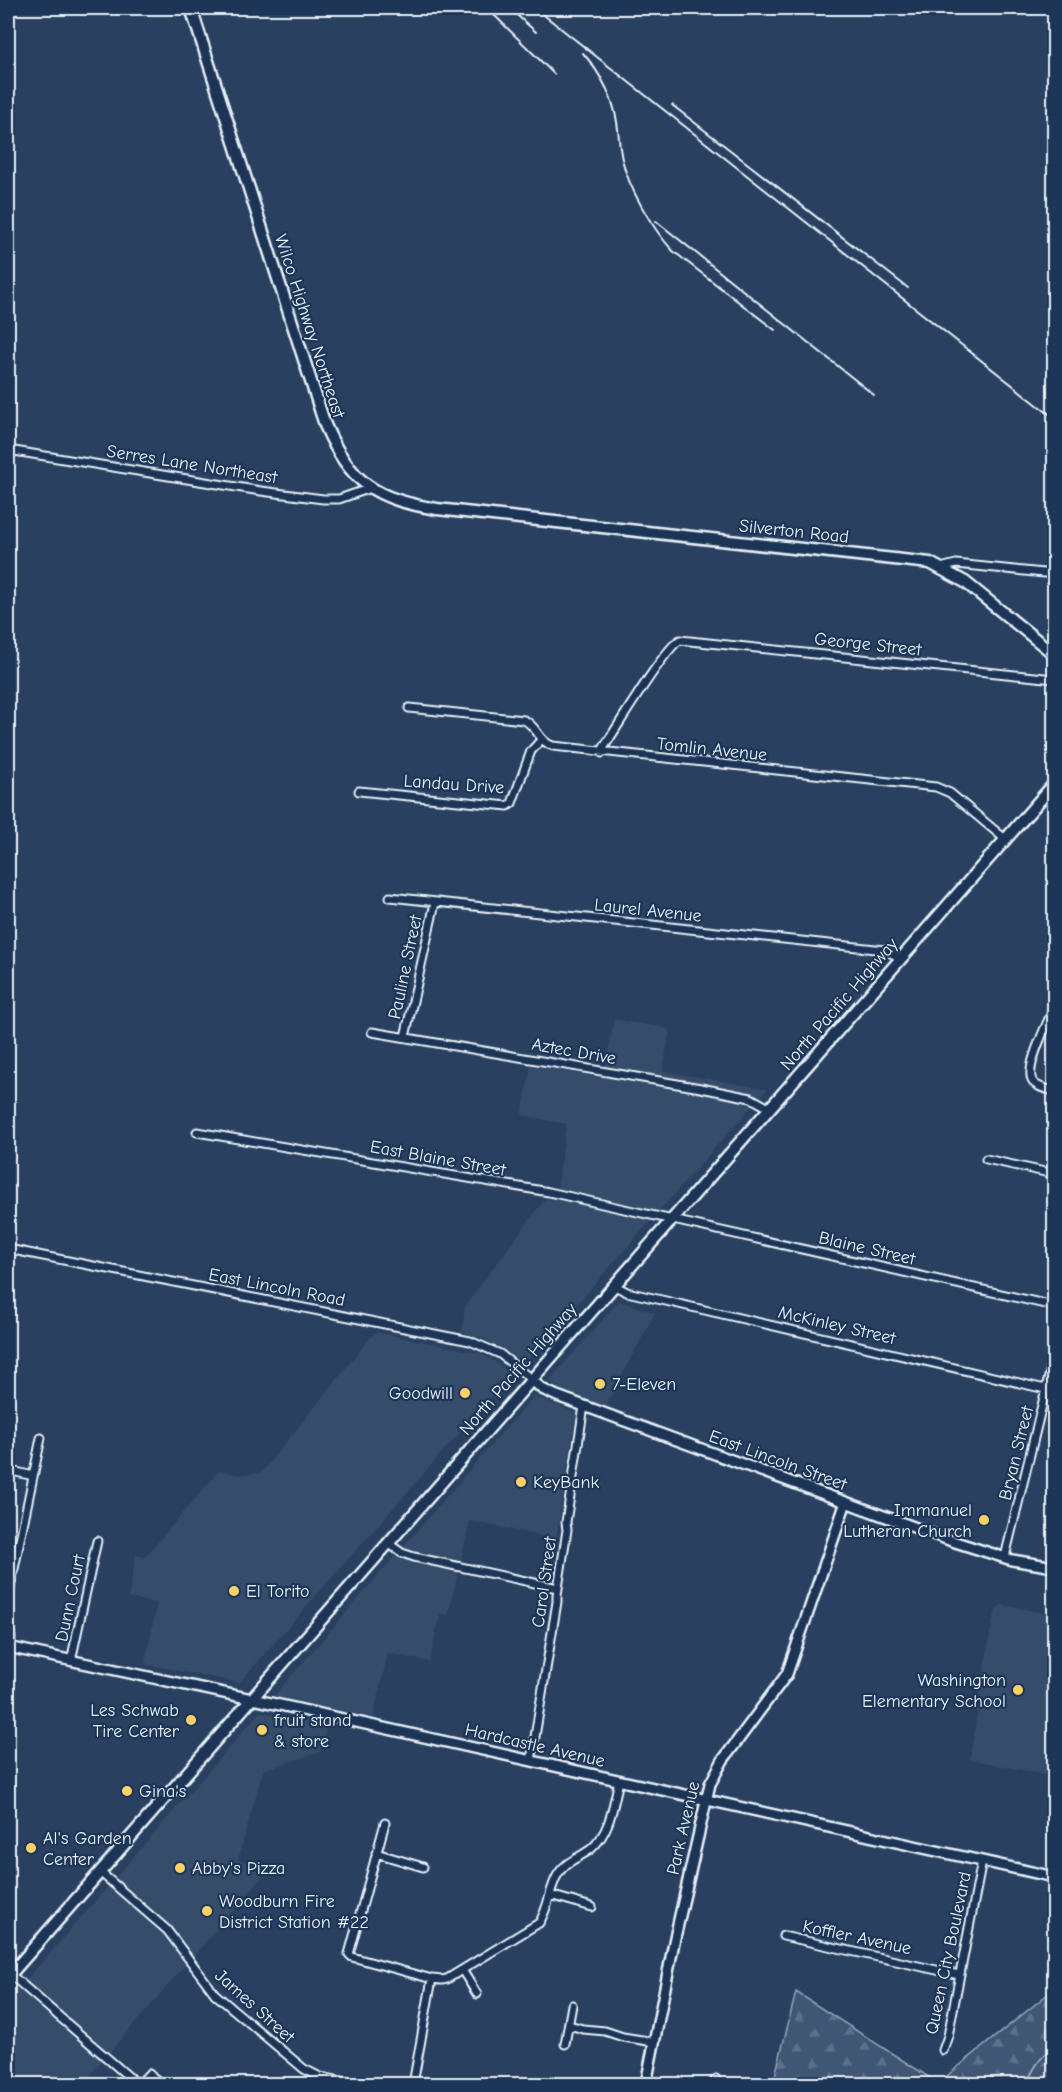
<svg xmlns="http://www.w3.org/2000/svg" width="1062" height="2092" viewBox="0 0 1062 2092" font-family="'Comic Neue',sans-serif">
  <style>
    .built { fill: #364d6b }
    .forest { fill: url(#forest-firs); stroke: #94a4b6; stroke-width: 1.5 }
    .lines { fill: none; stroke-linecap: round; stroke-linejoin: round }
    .stream { stroke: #9dabbd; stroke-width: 2 }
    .street-casing { stroke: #e8f1f8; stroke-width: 11 }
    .secondary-casing { stroke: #e8f1f8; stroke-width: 14 }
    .primary-casing { stroke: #e8f1f8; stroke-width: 15 }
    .street { stroke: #1d3557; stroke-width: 7 }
    .secondary { stroke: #1d3557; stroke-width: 9 }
    .primary { stroke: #1d3557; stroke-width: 10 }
    .rail { stroke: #e8f1f8; stroke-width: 2 }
    .poi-dot { fill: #ffd166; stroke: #1d3557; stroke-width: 2 }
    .labels { text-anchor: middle; stroke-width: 4.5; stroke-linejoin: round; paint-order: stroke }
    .street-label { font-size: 18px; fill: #e8f1f8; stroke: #1d3557 }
    .poi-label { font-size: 18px; fill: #e8f1f8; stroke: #1d3557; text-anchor: start }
  </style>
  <defs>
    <pattern id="forest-firs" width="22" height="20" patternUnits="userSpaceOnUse" patternTransform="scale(1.5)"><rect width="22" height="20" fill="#415774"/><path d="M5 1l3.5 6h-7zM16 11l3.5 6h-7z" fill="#5c7089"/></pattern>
  </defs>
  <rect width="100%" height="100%" fill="#294061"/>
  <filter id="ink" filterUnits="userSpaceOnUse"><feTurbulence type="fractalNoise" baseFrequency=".0167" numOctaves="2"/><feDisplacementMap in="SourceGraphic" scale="12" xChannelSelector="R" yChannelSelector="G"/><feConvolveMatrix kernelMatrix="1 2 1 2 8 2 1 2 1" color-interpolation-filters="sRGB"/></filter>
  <g filter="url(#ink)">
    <!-- built -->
    <path class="built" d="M614,1019l56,10 -7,42 104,18 -242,274 -43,-25 -20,-6 3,-26 80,-107 11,1 10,-76 -44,-9 9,-49 73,12z
      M619,1301l36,12 -50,94 -39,-14 -17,-12z
      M375,1332l104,21 15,8 14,11 -1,7 -268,304 -94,-19 12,-61 -29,-5 8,-43 9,2 74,-86 21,4 22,-3z
      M534,1396l42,17 -20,126 -86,-18 -22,94 -8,-2 -10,49 -42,-9 -15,65 -100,-21z
      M1002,1605l52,10v162l-84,-18 22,-137 5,-14z
      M260,1712l67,14 -7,26 -57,18 -25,90 32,8 -188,216h-74v-83z"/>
    <!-- forest -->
    <path class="forest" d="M1054,1989v95h-281l23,-92 142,91z"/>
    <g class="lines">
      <!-- stream -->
      <path class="stream" d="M1028,2084c3,-14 14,-29 26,-37"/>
      <!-- street casing -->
      <g class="street-casing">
        <path id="street" d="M8,450l253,41 62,8h16l32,-11
          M941,568l15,-4 98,10
          M409,708l115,12c13,6 15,22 29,26l383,41 14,6 55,46
          M602,753l2,-6c13,-19 61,-100 76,-107l374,39
          M359,791l149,15 4,-3 19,-52 11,-12
          M390,897l495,53 16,8
          M1054,1007c-5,14 -31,62 -21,75 5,6 14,7 21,9
          M372,1032l329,56 50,10 18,10
          M405,1037l30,-134
          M197,1132l352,60 505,114
          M986,1159l68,15
          M8,1249l462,92 30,13 31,25
          M613,1285l14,7 427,99
          M8,1470l25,6
          M388,1543l14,10 12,4 144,31
          M1005,1557l49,-201
          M8,1598l33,-160
          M8,1617l3,21 -3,18
          M71,1661l26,-120
          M531,1761l26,-159v-7l10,-65 -1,-8 18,-116
          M385,1823l-36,131 3,3 80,22
          M376,1853l47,14
          M100,1872l67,58 48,64 89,75 16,8 37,7
          M550,1895l42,12
          M783,1936l176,39
          M462,1970l15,24
          M10,1974l127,110
          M569,2025l14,4 22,2 18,6 31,5
          M565,2044l7,-39
          M943,2050l5,-14 34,-175
          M139,2084l10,-10 13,10
          M413,2084l19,-105 10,1 5,-1 92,-56c10,-15 10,-34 19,-49 8,-13 21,-16 33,-25 20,-17 22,-45 28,-68
          M712,2084l4,-5"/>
      </g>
      <!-- secondary casing -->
      <g class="secondary-casing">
        <path id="secondary" d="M531,1379l11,10 15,7 392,144 63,20 42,7
          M8,1647l263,56 783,174
          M646,2084l28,-142 36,-158 13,-24 64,-86 59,-172"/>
      </g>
      <!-- primary casing -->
      <g class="primary-casing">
        <path id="primary" d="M191,8l134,417c25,58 50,74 112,84l493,54 35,19 89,72
          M8,1977l1046,-1193"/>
      </g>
      <!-- street -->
      <use href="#street" class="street"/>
      <!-- secondary -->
      <use href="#secondary" class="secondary"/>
      <!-- primary -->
      <use href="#primary" class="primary"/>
      <!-- rail -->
      <path class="rail" d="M487,8l67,66
        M509,8l27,24
        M535,8l519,410
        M583,53c17,20 30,43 34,69 2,12 2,25 5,37 7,30 30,69 51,92l102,79
        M672,105l236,183
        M656,221l218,174"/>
    </g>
  </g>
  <!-- markers -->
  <g class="poi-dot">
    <circle cx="600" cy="1384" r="6"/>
    <circle cx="465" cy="1393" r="6"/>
    <circle cx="521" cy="1482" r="6"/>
    <circle cx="984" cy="1520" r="6"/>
    <circle cx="234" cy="1591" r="6"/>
    <circle cx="1018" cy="1690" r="6"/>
    <circle cx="191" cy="1720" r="6"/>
    <circle cx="262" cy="1730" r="6"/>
    <circle cx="127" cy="1791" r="6"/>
    <circle cx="31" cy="1848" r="6"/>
    <circle cx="180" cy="1868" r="6"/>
    <circle cx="207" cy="1911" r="6"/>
  </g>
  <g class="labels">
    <!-- street labels -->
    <g class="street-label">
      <text transform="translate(310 326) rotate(72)" y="6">Wilco Highway Northeast</text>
      <text transform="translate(192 464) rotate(9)" y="6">Serres Lane Northeast</text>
      <text transform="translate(794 531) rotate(6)" y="6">Silverton Road</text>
      <text transform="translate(868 644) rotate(6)" y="6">George Street</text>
      <text transform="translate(712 749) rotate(6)" y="6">Tomlin Avenue</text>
      <text transform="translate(454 784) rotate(4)" y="6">Landau Drive</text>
      <text transform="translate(648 910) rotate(6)" y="6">Laurel Avenue</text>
      <text transform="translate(405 967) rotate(-78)" y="6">Pauline Street</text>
      <text transform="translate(839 1004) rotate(-49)" y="6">North Pacific Highway</text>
      <text transform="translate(574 1051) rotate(10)" y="6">Aztec Drive</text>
      <text transform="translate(438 1158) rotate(10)" y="6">East Blaine Street</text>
      <text transform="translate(867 1248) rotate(13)" y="6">Blaine Street</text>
      <text transform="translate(277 1287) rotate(11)" y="6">East Lincoln Road</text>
      <text transform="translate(837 1325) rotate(13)" y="6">McKinley Street</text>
      <text transform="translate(518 1369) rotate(-49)" y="6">North Pacific Highway</text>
      <text transform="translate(1016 1453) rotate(-76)" y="6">Bryan Street</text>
      <text transform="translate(778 1460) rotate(20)" y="6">East Lincoln Street</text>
      <text transform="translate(544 1582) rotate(-82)" y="6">Carol Street</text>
      <text transform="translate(70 1598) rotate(-78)" y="6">Dunn Court</text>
      <text transform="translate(535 1745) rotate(13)" y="6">Hardcastle Avenue</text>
      <text transform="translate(683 1828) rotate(-77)" y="6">Park Avenue</text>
      <text transform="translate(857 1937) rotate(12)" y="6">Koffler Avenue</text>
      <text transform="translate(948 1953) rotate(-78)" y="6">Queen City Boulevard</text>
      <text transform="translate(255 2006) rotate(42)" y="6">James Street</text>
    </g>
    <!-- poi labels -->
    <g class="poi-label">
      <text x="612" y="1390">7-Eleven</text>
      <text x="453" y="1399" text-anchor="end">Goodwill</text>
      <text x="533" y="1488">KeyBank</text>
      <text x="972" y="1516" text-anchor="end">Immanuel<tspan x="972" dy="21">Lutheran Church</tspan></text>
      <text x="246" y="1597">El Torito</text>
      <text x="1006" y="1686" text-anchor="end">Washington<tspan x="1006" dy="21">Elementary School</tspan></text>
      <text x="179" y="1716" text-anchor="end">Les Schwab<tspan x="179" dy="21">Tire Center</tspan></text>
      <text x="274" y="1726">fruit stand<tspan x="274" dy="21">&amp; store</tspan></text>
      <text x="139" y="1797">Gina's</text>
      <text x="43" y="1844">Al's Garden<tspan x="43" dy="21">Center</tspan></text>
      <text x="192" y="1874">Abby's Pizza</text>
      <text x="219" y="1907">Woodburn Fire<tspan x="219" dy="21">District Station #22</tspan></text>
    </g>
  </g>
  <!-- margin -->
  <rect width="1062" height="2092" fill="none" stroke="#1d3557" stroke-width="30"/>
  <rect x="15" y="15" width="1032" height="2062" fill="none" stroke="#e8f1f8" stroke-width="2" filter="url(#ink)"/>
</svg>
